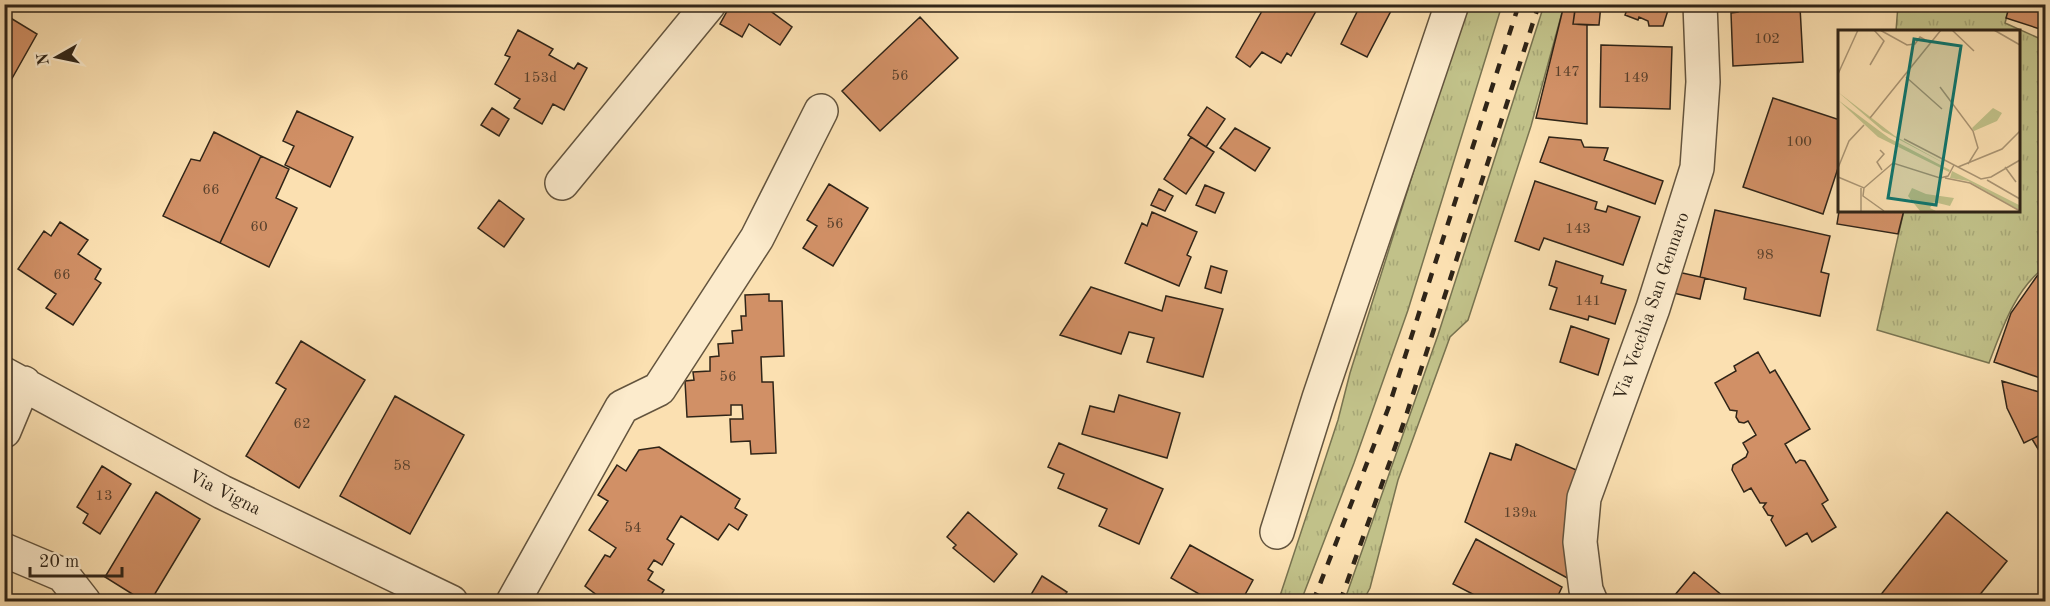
<svg xmlns="http://www.w3.org/2000/svg" width="2050" height="606" viewBox="0 0 2050 606" font-family="'Old Standard TT',serif">
  <style>
    .grass { fill: url(#grass-tufts); stroke: #787350; stroke-width: 1.5 }
    .building { fill: #d19066; stroke: #302518; stroke-width: 1.5 }
    .lines { fill: none; stroke-linecap: round; stroke-linejoin: round }
    .minor-casing { stroke: #63543e; stroke-width: 36 }
    .minor { stroke: #fcebcc; stroke-width: 33 }
    .rail { stroke: #302518; stroke-width: 4.5; stroke-dasharray: 10 10; stroke-linecap: butt }
    .labels { text-anchor: middle; stroke-width: 4.5; stroke-linejoin: round; paint-order: stroke }
    .number-label { font-size: 15px; fill: #58402c }
    .street-label { font-size: 18px; fill: #302518; stroke: #fcebcc }
    .inset-road { fill: none; stroke: #aa9574; stroke-width: 1.5 }
    .view { fill: #0f766e; fill-opacity: 0.15; stroke: #0f766e; stroke-width: 3 }
    .inset-edge { fill: none; stroke: #302518; stroke-width: 3 }
  </style>
  <defs>
    <pattern id="grass-tufts" width="24" height="20" patternUnits="userSpaceOnUse" patternTransform="scale(1.5)"><rect width="24" height="20" fill="#c1c189"/><path d="M3 7l-1-3M5 7V3M7 7l1-3M15 17l-1-3M17 17v-4M19 17l1-3" fill="none" stroke="#a6a676"/></pattern>
  </defs>
  <rect width="100%" height="100%" fill="#fbe0b1"/>
  <filter id="stains"><feTurbulence type="fractalNoise" baseFrequency=".00333" numOctaves="4"/><feColorMatrix values="0 0 0 0 .2 0 0 0 0 .09 0 0 0 0 .02 0 0 0 .5 -.17"/></filter>
  <radialGradient id="worn" r=".72"><stop offset=".6" stop-color="#630" stop-opacity="0"/><stop offset="1" stop-color="#630" stop-opacity=".3"/></radialGradient>
  <!-- grass -->
  <path class="grass" d="M1466,5h36l-94,305 -54,153 -53,138 -23,1 60,-182 12,-47z
    M1544,5h32l-1,4h-12l-32,117 -63,194 -18,17 -52,143 -28,108 -7,13 -19,1 94,-267z
    M1898,5h112l-5,18 40,18v226c-30,22 -43,62 -56,96l-112,-33 27,-120h114v-178l-122,-1z"/>
  <!-- building -->
  <path class="building" d="M731,4h30l31,23 -12,18 -31,-21 -7,13 -22,-13z
    M1266,4h54l-29,52 -4,-3 -6,10 -19,-11 -12,15 -14,-10z
    M1361,4h26l6,3 -26,50 -26,-13z
    M1576,4h25l-2,21 -26,-1z
    M1629,4h41l-7,22h-14l-1,-5 -9,-4 -1,3 -13,-5z
    M1738,4h70l-8,3 3,55 -70,4 -2,-53 7,-1z
    M2010,4h36v18l-3,8 -37,-12z
    M1563,9h12l-2,15 14,1v99l-51,-6z
    M4,14l33,20 -27,48 -6,-4z
    M920,17l38,41 -78,73 -38,-40z
    M518,30l35,19 -4,6 25,14 4,-6 9,5 -23,42 -11,-6 -11,20 -28,-16 6,-9 -25,-15 15,-27 -5,-2z
    M1601,45l71,2 -2,62 -70,-2z
    M1773,98l67,22v42l-17,52 -80,-27z
    M1207,107l18,12 -19,28 -18,-12z
    M492,108l17,11 -10,17 -18,-11z
    M297,111l56,26 -23,50 -45,-22 9,-19 -11,-5z
    M1235,128l35,20 -15,23 -35,-23z
    M214,132l47,24 -41,87 -57,-27 28,-57 9,2z
    M1191,137l23,15 -28,42 -22,-15z
    M1549,137l32,3 3,7 24,1 -4,12 59,21 -8,23 -115,-42z
    M261,156l28,13 -13,29 21,10 -28,59 -49,-24z
    M1535,181l62,21 -2,7 11,3 2,-6 32,11 -17,48 -79,-27 -5,12 -24,-9z
    M829,184l39,24 -35,58 -30,-18 14,-22 -10,-6z
    M1205,185l19,8 -9,20 -19,-8z
    M1159,189l14,7 -8,15 -14,-6z
    M499,200l25,19 -20,28 -26,-19z
    M1840,205v5h64l-6,24 -61,-10z
    M1715,210l115,26 -9,36 8,2 -9,42 -76,-17 2,-11 -46,-11z
    M1152,212l45,20 -10,23 4,2 -12,29 -54,-23 17,-40 5,3z
    M60,222l28,18 -10,14 23,15 -6,10 6,4 -28,42 -27,-17 10,-14 -38,-25 26,-38 7,5z
    M1556,261l47,15 -2,7 25,7 -11,34 -26,-8 -1,4 -38,-11 7,-21 -8,-3z
    M1211,266l16,5 -6,22 -16,-5z
    M2046,270v110l-52,-18 17,-49 26,-37z
    M1678,272l27,6 -5,21 -27,-6z
    M1091,287l71,24 4,-15 57,13 -20,68 -56,-15 7,-24 -25,-6 -8,22 -61,-19z
    M769,294v7h13l2,55 -23,1 1,25h11l3,71 -25,1 -1,-13 -19,1 -1,-23h13l-1,-14h-11v10l-44,2 -2,-36 9,-1 -1,-8 17,-1v-14l9,-1 -1,-12 15,-1 -1,-12 10,-1 -1,-14h5l-1,-21z
    M1571,326l38,13 -11,36 -38,-13z
    M301,341l64,39 -66,108 -53,-32 40,-67 -10,-6z
    M1758,352l12,21 5,-3 35,59 -25,15 11,19 4,-3 5,1 23,39 -6,4 14,23 -24,15 -5,-9 -21,13 -15,-26 2,-4 -5,-1 -5,-8 3,-4h-6l-9,-15 -7,4 -12,-22 1,-5 13,-8 2,-5 -5,-9 13,-8 -8,-14 -4,2 -5,-1 -3,-5 1,-6 -7,-1 -15,-27 21,-12 -2,-5z
    M2002,381l44,13v38l-22,11 -17,-35z
    M1119,395l61,18 -13,45 -85,-24 8,-28 24,6z
    M395,396l69,39 -54,99 -70,-38z
    M2046,432v30l-14,-23z
    M1059,443l104,46 -24,55 -40,-18 8,-17 -49,-21 6,-14 -16,-7z
    M1516,444l65,28 -10,108 -106,-58 25,-69 21,7z
    M659,447l81,52 -5,9 12,7 -9,15 -9,-6 -11,16 -37,-24 -14,23 7,5 -12,21 -8,-5 -6,9 5,3 -5,8 16,10 -7,12h-51l-21,-16 20,-31 5,2 6,-9 -27,-18 19,-29 -10,-6 19,-30 9,6 13,-21z
    M102,466l29,18 -31,50 -17,-11 5,-9 -11,-7z
    M156,492l44,27 -50,83h-5l-40,-25z
    M968,512l49,42 -23,28 -41,-34 3,-3 -9,-8z
    M1947,512l60,49 -33,41h-99z
    M1476,539l86,48 -7,15h-67l-35,-18z
    M1190,545l63,35 -12,22h-28l-42,-24z
    M1694,572l36,30h-61z
    M1042,576l25,16 -3,4 8,6h-37l-6,-4z"/>
  <g class="lines">
    <!-- minor casing -->
    <g class="minor-casing">
      <path id="minor" d="M562,183l147,-179
        M4,374l218,118 229,110
        M4,431l20,-48
        M1277,532l42,-134 133,-394
        M4,550l59,25 21,27
        M513,602l109,-195 37,-18 98,-151 64,-127
        M1591,602l-5,-12 -6,-48 4,-44 69,-190 44,-140 6,-86 -3,-78"/>
    </g>
    <!-- minor -->
    <use href="#minor" class="minor"/>
    <!-- rail -->
    <path class="rail" d="M1313,602l75,-193 131,-405
      M1340,602l64,-180 135,-418"/>
  </g>
  <g class="labels">
    <!-- number labels -->
    <g class="number-label">
      <text x="1767" y="43">102</text>
      <text x="1567" y="76">147</text>
      <text x="900" y="80">56</text>
      <text x="540" y="82">153d</text>
      <text x="1636" y="82">149</text>
      <text x="1799" y="146">100</text>
      <text x="211" y="194">66</text>
      <text x="835" y="228">56</text>
      <text x="259" y="231">60</text>
      <text x="1578" y="233">143</text>
      <text x="1765" y="259">98</text>
      <text x="62" y="279">66</text>
      <text x="1588" y="305">141</text>
      <text x="728" y="381">56</text>
      <text x="302" y="428">62</text>
      <text x="402" y="470">58</text>
      <text x="104" y="500">13</text>
      <text x="1520" y="517">139a</text>
      <text x="633" y="532">54</text>
    </g>
    <!-- street labels -->
    <g class="street-label">
      <text transform="translate(1651 306) rotate(-71)" y="6">Via Vecchia San Gennaro</text>
      <text transform="translate(225 492) rotate(27)" y="6">Via Vigna</text>
    </g>
  </g>
  <!-- overview -->
  <g transform="translate(1838 30)">
    <rect width="182" height="182" fill="#fbe0b1"/>
    <path d="M0,62l57,44 56,31 -68,-36zM0,70l51,38 61,32 -1,2 -71,-35zM155,78l9,5 -5,8 -23,10 -2,-3zM114,141l67,34v5l-51,-29 -18,-3zM74,158l14,6 28,4 -4,8 -16,-4 -4,6 6,3h-16l-12,-15z" fill="#c1c189"/>
    <path class="inset-road" d="M42,0l27,15 8,-1 5,-7 11,6M114,0l22,21M156,0l26,15M32,35l14,-24 -10,-11M0,44l20,-44M68,47l36,32M102,57l33,44 5,17 -10,16M32,88l71,-88M66,109l77,40 10,-2 29,-17M42,120l4,4 -7,8 5,8M120,137l44,-18 18,-18M167,137l11,15M0,138l11,-27 15,-16M0,147l26,11 29,-25 47,15 8,-2 6,-11M107,148l25,5 50,28M149,150l33,19M26,158l-1,8 21,15M23,181v-23"/>
    <path class="view" d="M76,9l47,7 -25,159 -48,-7z"/>
    <rect width="182" height="182" class="inset-edge"/>
  </g>
  <!-- margin -->
  <rect width="2050" height="606" fill="none" stroke="#fbe0b1" stroke-width="24"/>
  <rect x="6" y="6" width="2038" height="594" fill="none" stroke="#302518" stroke-width="3"/>
  <rect x="12" y="12" width="2026" height="582" fill="none" stroke="#302518" stroke-width="1.5"/>
  <!-- north arrow -->
  <g transform="translate(57 57) rotate(261)" stroke="#fcebcc" stroke-width="4.5" paint-order="stroke">
  <path d="M0-4.5L10 22L0 15L-10 22Z" fill="#302518"/>
  <text y="-9" font-size="16" font-weight="bold" text-anchor="middle" fill="#302518">N</text>
  </g>
  <!-- scale -->
  <path d="M30 567v9h92v-9" fill="none" stroke="#302518" stroke-width="3"/>
  <text x="39" y="567" font-size="18" fill="#302518" stroke="#fcebcc" stroke-width="4.5" paint-order="stroke">20 m</text>
  <rect width="100%" height="100%" filter="url(#stains)"/>
  <rect width="100%" height="100%" fill="url(#worn)"/>
</svg>
